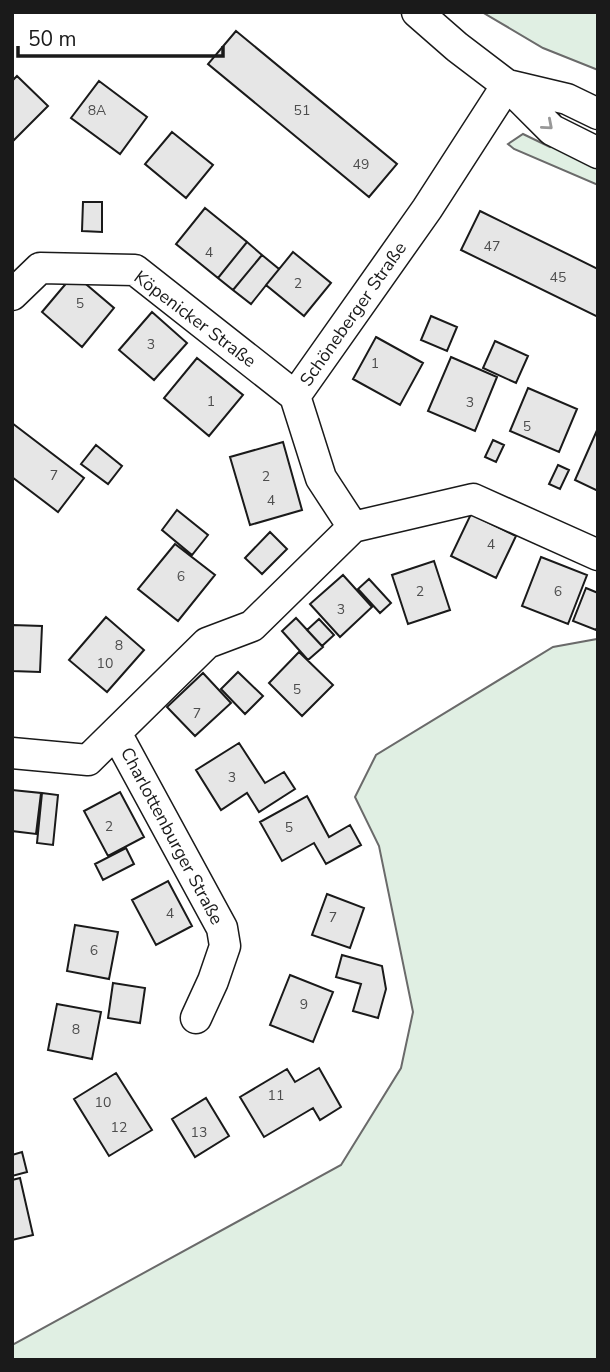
<svg xmlns="http://www.w3.org/2000/svg" width="610" height="1372" viewBox="0 0 610 1372" font-family="'Nunito Sans',sans-serif">
  <style>
    .green { fill: #e0efe3; stroke: #6a6a6a; stroke-width: 2 }
    .building { fill: #e6e6e6; stroke: #1a1a1a; stroke-width: 2 }
    .lines { fill: none; stroke-linecap: round; stroke-linejoin: round }
    .minor-casing { stroke: #1a1a1a; stroke-width: 33 }
    .minor { stroke: #fff; stroke-width: 30 }
    .oneway { stroke: #989898 }
    .labels { text-anchor: middle; stroke-width: 5; stroke-linejoin: round; paint-order: stroke }
    .number-label { font-size: 14px; fill: #4d4d4d }
    .street-label { font-size: 18px; fill: #1a1a1a; stroke: #fff }
  </style>
  <rect width="100%" height="100%" fill="#fff"/>
  <!-- green -->
  <path class="green" d="M482,12h116v58l-55,-22z
    M523,134l27,13 7,-5 41,26v17l-84,-36 -6,-5z
    M597,639l1,721h-586v-15l329,-180 60,-97 12,-56 -34,-166 -24,-49 21,-42 177,-108z"/>
  <!-- building -->
  <path class="building" d="M236,31l161,133 -28,33 -161,-133z
    M17,76l31,30 -36,36v-61z
    M99,81l48,36 -27,37 -49,-36z
    M172,132l41,33 -27,33 -41,-34z
    M83,202h19v30l-20,-1z
    M205,208l42,34 -29,36 -42,-34z
    M480,211l118,58v48l-137,-67z
    M247,242l15,13 -29,35 -15,-12z
    M293,252l38,31 -27,33 -38,-31z
    M262,255l17,14 -28,35 -18,-14z
    M74,274l40,34 -32,39 -40,-35z
    M152,312l35,31 -33,37 -35,-30z
    M431,316l26,11 -10,24 -26,-11z
    M376,337l47,26 -23,42 -47,-26z
    M495,341l33,15 -12,27 -33,-15z
    M451,357l46,20 -22,54 -47,-20z
    M197,358l46,37 -34,41 -45,-38z
    M528,388l49,21 -18,43 -49,-21z
    M12,423l72,55 -26,34 -46,-35z
    M598,428v63l-23,-11z
    M493,440l11,5 -8,17 -11,-5z
    M283,442l19,68 -52,15 -20,-68z
    M96,445l26,21 -14,18 -27,-20z
    M558,465l11,5 -9,19 -11,-5z
    M177,510l31,25 -16,20 -30,-25z
    M471,514l45,22 -20,42 -45,-22z
    M270,532l17,17 -25,25 -17,-16z
    M175,544l40,31 -37,46 -40,-32z
    M541,557l46,18 -19,49 -46,-18z
    M434,561l16,49 -42,14 -16,-49z
    M343,575l29,32 -32,30 -30,-33z
    M369,579l22,24 -11,10 -22,-24z
    M586,588l12,5v33l-2,4 -23,-9z
    M106,617l38,33 -37,42 -38,-32z
    M296,618l27,29 -15,13 -26,-29z
    M319,619l15,16 -12,11 -15,-16z
    M12,625l30,1 -2,46 -28,-1z
    M299,652l34,33 -31,31 -33,-33z
    M238,672l25,24 -18,18 -24,-25z
    M203,673l28,30 -36,33 -28,-29z
    M239,743l26,40 19,-11 11,17 -36,23 -12,-19 -26,17 -25,-40z
    M12,790l29,3 -5,41 -24,-3z
    M120,792l24,45 -36,19 -24,-45z
    M42,793l16,2 -5,50 -16,-2z
    M307,796l22,41 21,-12 11,20 -35,19 -12,-21 -32,18 -22,-39z
    M126,848l8,16 -31,16 -8,-16z
    M168,881l24,45 -36,19 -24,-45z
    M327,894l37,14 -14,40 -38,-13z
    M75,925l43,7 -9,47 -42,-8z
    M342,955l40,11 4,23 -8,29 -25,-7 8,-27 -25,-7z
    M290,975l43,17 -20,50 -43,-17z
    M113,983l32,5 -5,35 -32,-5z
    M57,1004l44,8 -9,47 -44,-9z
    M319,1068l22,39 -21,13 -7,-12 -49,29 -24,-40 47,-28 8,13z
    M116,1073l36,57 -43,26 -35,-57z
    M206,1098l23,38 -34,21 -23,-38z
    M22,1152l5,20 -15,4v-21z
    M20,1178l13,57 -21,5v-60z"/>
  <g class="lines">
    <!-- minor casing -->
    <g class="minor-casing">
      <path id="minor" d="M417,12l40,35 50,38 45,45 46,23
        M508,85l59,14 31,15
        M12,295l28,-27 95,2 160,126
        M353,527l-32,-49 -26,-82 132,-187 80,-124
        M353,527l120,-28 125,56
        M116,733l106,195 3,18 -12,35 -17,37
        M12,753l76,7 119,-117 45,-17 101,-99"/>
    </g>
    <!-- minor -->
    <use href="#minor" class="minor"/>
  </g>
  <!-- one-way arrows -->
  <defs><path id="oneway-chevron" d="M-2-3.5L2.5 0L-2 3.5" fill="none" stroke-width="1.6" stroke-linecap="round" stroke-linejoin="round" transform="scale(1.75)"/></defs>
  <use class="oneway" href="#oneway-chevron" transform="translate(548 125) rotate(41)"/>
  <g class="labels">
    <!-- number labels -->
    <g class="number-label">
      <text x="97" y="115">8A</text>
      <text x="302" y="115">51</text>
      <text x="361" y="169">49</text>
      <text x="492" y="251">47</text>
      <text x="209" y="257">4</text>
      <text x="558" y="282">45</text>
      <text x="298" y="288">2</text>
      <text x="80" y="308">5</text>
      <text x="151" y="349">3</text>
      <text x="375" y="368">1</text>
      <text x="211" y="406">1</text>
      <text x="470" y="407">3</text>
      <text x="527" y="431">5</text>
      <text x="54" y="480">7</text>
      <text x="266" y="481">2</text>
      <text x="271" y="505">4</text>
      <text x="491" y="549">4</text>
      <text x="181" y="581">6</text>
      <text x="420" y="596">2</text>
      <text x="558" y="596">6</text>
      <text x="341" y="614">3</text>
      <text x="119" y="650">8</text>
      <text x="105" y="668">10</text>
      <text x="297" y="694">5</text>
      <text x="197" y="718">7</text>
      <text x="232" y="782">3</text>
      <text x="109" y="831">2</text>
      <text x="289" y="832">5</text>
      <text x="170" y="918">4</text>
      <text x="333" y="922">7</text>
      <text x="94" y="955">6</text>
      <text x="304" y="1009">9</text>
      <text x="76" y="1034">8</text>
      <text x="276" y="1100">11</text>
      <text x="103" y="1107">10</text>
      <text x="119" y="1132">12</text>
      <text x="199" y="1137">13</text>
    </g>
    <!-- street labels -->
    <g class="street-label">
      <text transform="translate(353 314) rotate(-55)" y="6">Schöneberger Straße</text>
      <text transform="translate(195 319) rotate(37)" y="6">Köpenicker Straße</text>
      <text transform="translate(172 836) rotate(62)" y="6">Charlottenburger Straße</text>
    </g>
  </g>
  <!-- border -->
  <rect width="610" height="1372" fill="none" stroke="#1a1a1a" stroke-width="28"/>
  <!-- scale -->
  <path d="M18 46v10h205v-10" fill="none" stroke="#1a1a1a" stroke-width="3.5"/>
  <text x="28" y="46" font-size="21" fill="#1a1a1a" stroke="#ffffff" stroke-width="5" paint-order="stroke">50 m</text>
</svg>
